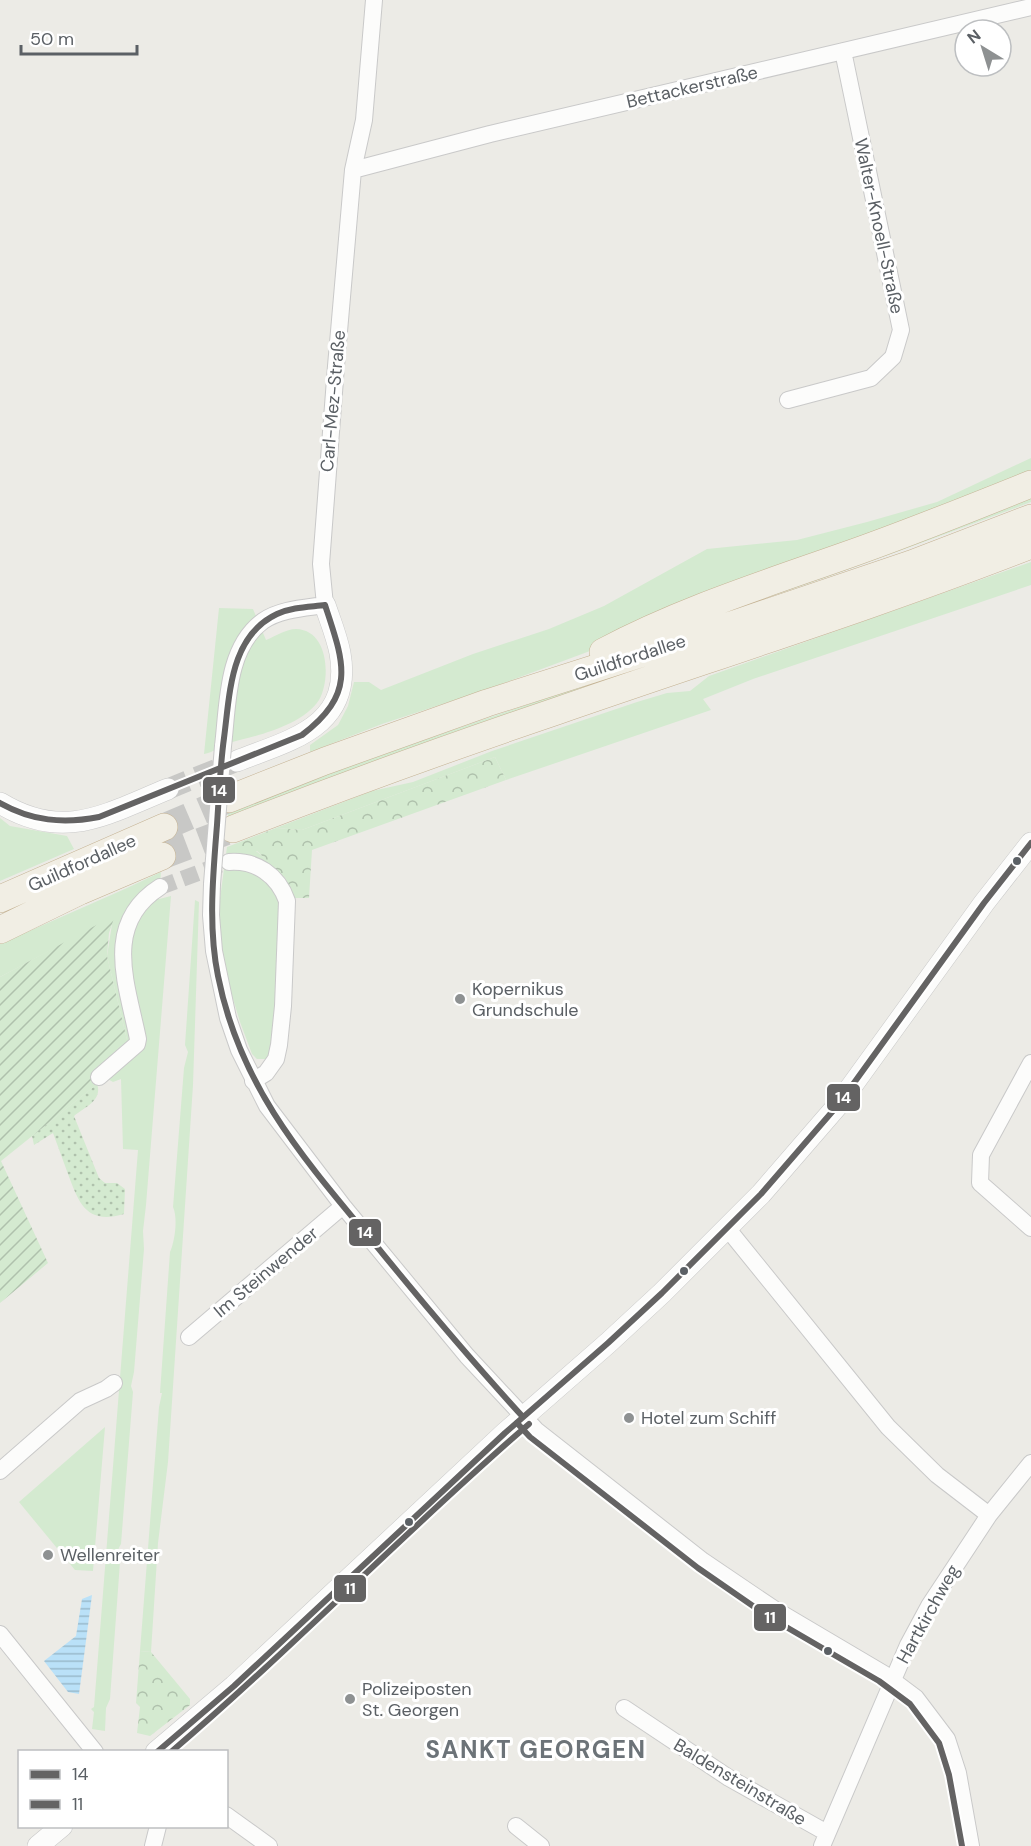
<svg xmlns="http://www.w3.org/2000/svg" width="1031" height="1846" viewBox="0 0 1031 1846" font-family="'DM Sans',sans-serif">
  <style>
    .grass { fill: #d4ead0 }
    .forest { fill: url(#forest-crowns) }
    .park { fill: url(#park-dots) }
    .garden { fill: url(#garden-furrows) }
    .water { fill: url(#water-rules) }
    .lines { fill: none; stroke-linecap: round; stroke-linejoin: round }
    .minor-tunnel { stroke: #c8c8c6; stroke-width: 16; stroke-dasharray: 16 8; stroke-linecap: butt }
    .tertiary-tunnel { stroke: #c8c8c6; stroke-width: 21; stroke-dasharray: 21 10; stroke-linecap: butt }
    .trunk-tunnel { stroke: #c8c8c6; stroke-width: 27; stroke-dasharray: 27 14; stroke-linecap: butt }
    .minor-casing { stroke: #c9c9c9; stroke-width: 18 }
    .tertiary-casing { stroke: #c9c9c9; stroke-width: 22 }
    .trunk-casing { stroke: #c4b293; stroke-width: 28 }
    .minor { stroke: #fcfcfb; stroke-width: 16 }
    .tertiary { stroke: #fcfcfb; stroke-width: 21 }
    .trunk { stroke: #f1eee4; stroke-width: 27 }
    .minor-bridge-casing { stroke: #c9c9c9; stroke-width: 18; stroke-linecap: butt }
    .minor-bridge { stroke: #fcfcfb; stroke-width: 16 }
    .bus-1-casing { stroke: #fff; stroke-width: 10 }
    .bus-2-casing { stroke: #fff; stroke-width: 10 }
    .bus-1 { stroke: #646363; stroke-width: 6 }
    .bus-2 { stroke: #646363; stroke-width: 6 }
    .bus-dot { fill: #5b6065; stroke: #fff; stroke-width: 2 }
    .poi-dot { fill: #8e9192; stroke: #fff; stroke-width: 2 }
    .labels { text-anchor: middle; stroke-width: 6; stroke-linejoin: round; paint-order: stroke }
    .street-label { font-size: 18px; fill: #5b6065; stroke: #fff }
    .poi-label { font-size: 18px; fill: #5b6065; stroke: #fff; text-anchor: start }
    .district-label { font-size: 24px; font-weight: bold; letter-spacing: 1.5px; fill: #6c7378; stroke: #fff }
    .line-badge { stroke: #fff; stroke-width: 2 }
    .badge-label { font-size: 16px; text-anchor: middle; font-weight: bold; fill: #fff }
  </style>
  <defs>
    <pattern id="forest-crowns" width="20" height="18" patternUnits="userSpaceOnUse" patternTransform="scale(1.5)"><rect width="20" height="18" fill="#d4ead0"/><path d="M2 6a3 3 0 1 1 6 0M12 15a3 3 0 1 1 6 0" fill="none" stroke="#afc1ac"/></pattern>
    <pattern id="park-dots" width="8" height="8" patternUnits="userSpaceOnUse" patternTransform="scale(1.5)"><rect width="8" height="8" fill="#d4ead0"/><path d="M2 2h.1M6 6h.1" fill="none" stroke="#afc1ac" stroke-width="1.8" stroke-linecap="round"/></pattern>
    <pattern id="garden-furrows" width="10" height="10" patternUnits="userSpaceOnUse" patternTransform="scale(1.5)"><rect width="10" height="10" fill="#d4ead0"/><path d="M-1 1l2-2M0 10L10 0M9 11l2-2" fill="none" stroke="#afc1ac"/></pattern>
    <pattern id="water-rules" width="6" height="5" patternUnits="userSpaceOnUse" patternTransform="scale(1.5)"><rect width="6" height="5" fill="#bae1f8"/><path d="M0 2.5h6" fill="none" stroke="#9abacc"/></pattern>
  </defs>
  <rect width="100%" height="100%" fill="#ecebe6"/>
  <!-- grass -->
  <path class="grass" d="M1031,458v18l-393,151 -48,24 -102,38 -106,35 -72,28v-7l28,-20 10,-19 6,-24h15l12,8 92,-36 76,-25 55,-23 103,-57 90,-9 70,-18 70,-20z
    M1031,493v9c-127,48 -255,94 -383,136z
    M1031,562v23l-278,94 -50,20 8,11 -205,70 -11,-23 -193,73 -26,-2 96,-37 41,-9 79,-31 145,-49 30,-9 23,-2 19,-15z
    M219,608l34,1 13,31c10,-4 20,-11 30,-11 33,1 35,50 23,71 -17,26 -63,36 -90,43 -9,3 -16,10 -25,11z
    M807,609l-579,211v-7l134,-52z
    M0,818l10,8 57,10 7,13 -74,32z
    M245,851h11c21,17 28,22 37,47l-13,12 -7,139 -7,10h-9l-5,-5 -12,-32 -17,-56 -6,-45 9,-67z
    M161,872l-2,27 12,-3 -25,309 -3,26 1,18 -10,123 -3,14 2,6 -12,152c-4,7 -5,11 -1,18l-10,137 -4,9 -1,23 -13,-2 2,-17 -3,-3 3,-2 44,-557 -15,-1 -2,-70 -8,3 -7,-4 22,-34 -21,-88 5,-32 -63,27 -49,26v-33l127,-56z
    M195,900l4,2 -6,183 -25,377 -10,81 -7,109 -11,-1 19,-244 3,-14h-2l10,-141c5,-11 8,-34 3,-45l11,-139 4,-16 -3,-7z
    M105,1427l-12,144 -18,-1 -56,-68z"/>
  <!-- forest -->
  <path class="forest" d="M495,757l11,23 -194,70 -3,48h-16l-8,-20 -28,-27 -31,3 1,-7 49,-19 26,2z
    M140,1651l11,1 39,47v6l-40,31 -13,-3 3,-26 -4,-4z"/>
  <!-- park -->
  <path class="park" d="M97,1084c6,16 -12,23 -23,32l25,62 6,5h12l8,6 -1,25c-37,11 -45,-10 -56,-40 -5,-14 -10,-27 -15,-41l-19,12 -2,-9z"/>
  <!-- garden -->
  <path class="garden" d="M115,915l-6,18 -2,23 21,88v20l-18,6 -9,11 -100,80 47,102 -48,40v-326z"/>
  <!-- water -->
  <path class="water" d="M92,1595l-13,99 -11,-2 -24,-31 32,-25 6,-37z"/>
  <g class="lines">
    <!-- minor-tunnel -->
    <path class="minor-tunnel" d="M160,887l65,-24"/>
    <!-- tertiary-tunnel -->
    <path class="tertiary-tunnel" d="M168,789l69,-28"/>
    <!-- trunk-tunnel -->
    <path class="trunk-tunnel" d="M164,827l65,-28
      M162,856l71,-27"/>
    <!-- minor casing -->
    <g class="minor-casing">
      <path id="minor" d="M353,170l137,-36 541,-127
        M788,400l83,-22 22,-21 8,-27 -58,-279
        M223,746c5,-41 3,-98 40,-125 17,-12 42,-13 62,-16l-4,-41 15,-198 17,-196 11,-50 10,-120
        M229,862c27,-2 49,13 58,39l-4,105 -4,39 -3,14 -10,14 -13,8
        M212,884l-1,31 3,36 14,67 11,32 28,56 76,100 124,150 69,74 167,131 71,48 110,65 32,24 31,41 11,34 13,73
        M1031,1063l-50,92 -1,28 51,45
        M99,1077l38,-33 1,-5c-11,-55 -36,-115 22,-152
        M727,1228l161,199 49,48 52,40
        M189,1337l154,-131
        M0,1471l80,-70 26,-12 8,-6
        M0,1634l95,118
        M624,1708l105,70 98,55
        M226,1815l43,31
        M516,1826l25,20
        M153,1846l5,-20
        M822,1846l86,-201 21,-39 60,-91 42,-52"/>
    </g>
    <!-- tertiary casing -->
    <g class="tertiary-casing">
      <path id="tertiary" d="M237,761c53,-21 116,-34 103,-108 -3,-16 -10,-33 -15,-48
        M0,803c64,39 106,11 168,-14
        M156,1752l78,-66 271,-253 103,-90 54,-50 99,-99 77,-89 146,-202 47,-60
        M38,1846l24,-20"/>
    </g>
    <!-- trunk casing -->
    <g class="trunk-casing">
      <path id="trunk" d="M603,652c77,-41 159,-67 241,-96 63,-22 125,-47 187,-72
        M229,799l96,-38 162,-58 250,-80 174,-59 120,-46
        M233,829c107,-42 215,-81 324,-118 158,-55 318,-105 474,-166
        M0,899l164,-72
        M0,930l80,-39 82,-35"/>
    </g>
    <!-- minor -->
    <use href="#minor" class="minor"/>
    <!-- tertiary -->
    <use href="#tertiary" class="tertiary"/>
    <!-- trunk -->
    <use href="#trunk" class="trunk"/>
    <!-- minor-bridge casing -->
    <g class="minor-bridge-casing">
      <path id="minor-bridge" d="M212,884l11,-138"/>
    </g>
    <!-- minor-bridge -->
    <use href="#minor-bridge" class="minor-bridge"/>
    <!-- bus-1 casing -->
    <g class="bus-1-casing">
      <path id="bus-1" d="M325,605c-16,2 -33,2 -48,9 -47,22 -47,79 -53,124 -4,29 -5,58 -7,87 -4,50 -9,102 1,151 22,111 86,183 156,267 48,59 97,117 149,174
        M0,803c32,18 63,21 99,14l203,-82c55,-42 42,-72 23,-130
        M157,1752l77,-66 271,-253 103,-90 54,-50 99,-99 77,-89 146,-202 47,-60"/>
    </g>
    <!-- bus-2 casing -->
    <g class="bus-2-casing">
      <path id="bus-2" d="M517,1423l13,14 168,131 71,49 110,64 31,23 29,39 10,32 13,71
        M171,1752c123,-105 235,-222 358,-328"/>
    </g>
    <!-- bus-1 -->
    <use href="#bus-1" class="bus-1"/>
    <!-- bus-2 -->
    <use href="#bus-2" class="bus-2"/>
  </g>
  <!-- markers -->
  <g class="bus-dot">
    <circle cx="1017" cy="861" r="5"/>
    <circle cx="684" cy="1271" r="5"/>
    <circle cx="409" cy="1522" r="5"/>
    <circle cx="828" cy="1651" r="5"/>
  </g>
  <g class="poi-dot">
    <circle cx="460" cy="999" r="6"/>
    <circle cx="629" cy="1418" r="6"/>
    <circle cx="48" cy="1555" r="6"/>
    <circle cx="350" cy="1699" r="6"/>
  </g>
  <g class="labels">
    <!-- street labels -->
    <g class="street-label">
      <text transform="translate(692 87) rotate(-13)" y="6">Bettackerstraße</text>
      <text transform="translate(879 226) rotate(78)" y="6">Walter-Knoell-Straße</text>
      <text transform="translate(333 401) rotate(-85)" y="6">Carl-Mez-Straße</text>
      <text transform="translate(630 658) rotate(-18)" y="6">Guildfordallee</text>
      <text transform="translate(82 863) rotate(-24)" y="6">Guildfordallee</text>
      <text transform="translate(266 1272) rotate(-40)" y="6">Im Steinwender</text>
      <text transform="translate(928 1614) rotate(-61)" y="6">Hartkirchweg</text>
      <text transform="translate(740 1782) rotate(31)" y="6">Baldensteinstraße</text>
    </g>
    <!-- poi labels -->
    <g class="poi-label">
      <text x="472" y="995">Kopernikus<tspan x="472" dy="21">Grundschule</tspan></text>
      <text x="641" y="1424">Hotel zum Schiff</text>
      <text x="60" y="1561">Wellenreiter</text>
      <text x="362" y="1695">Polizeiposten<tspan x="362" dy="21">St. Georgen</tspan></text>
    </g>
    <!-- district labels -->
    <g class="district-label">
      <text x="536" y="1758">SANKT GEORGEN</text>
    </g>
  </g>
  <g class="line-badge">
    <rect x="202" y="776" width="34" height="28" rx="6" fill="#646363"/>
    <rect x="826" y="1083" width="35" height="29" rx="6" fill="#646363"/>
    <rect x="348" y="1218" width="34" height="29" rx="6" fill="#646363"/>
    <rect x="333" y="1574" width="34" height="29" rx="6" fill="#646363"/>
    <rect x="753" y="1603" width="34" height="29" rx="6" fill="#646363"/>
  </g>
  <g class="badge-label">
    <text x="219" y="796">14</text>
    <text x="843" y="1103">14</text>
    <text x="365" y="1238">14</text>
    <text x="350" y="1594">11</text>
    <text x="770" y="1623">11</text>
  </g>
  <!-- legend -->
  <rect x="18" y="1750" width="210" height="78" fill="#ffffff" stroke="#bdbfc1" stroke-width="1.5"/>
  <rect x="30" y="1770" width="30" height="9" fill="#646363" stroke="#bdbfc1" stroke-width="1.5"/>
  <text x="72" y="1780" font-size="18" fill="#5b6065">14</text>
  <rect x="30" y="1800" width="30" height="9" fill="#646363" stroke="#bdbfc1" stroke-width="1.5"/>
  <text x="72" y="1810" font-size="18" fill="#5b6065">11</text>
  <!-- north arrow -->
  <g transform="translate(983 48) rotate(322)"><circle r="28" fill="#ffffff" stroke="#bdbfc1" stroke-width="1.5"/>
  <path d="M0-4.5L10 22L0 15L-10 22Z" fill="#8e9192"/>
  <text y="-9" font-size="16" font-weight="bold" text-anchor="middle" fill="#5b6065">N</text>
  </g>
  <!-- scale -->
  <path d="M21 45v9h116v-9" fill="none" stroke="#5b6065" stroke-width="3"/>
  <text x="30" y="45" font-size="18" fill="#5b6065" stroke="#ffffff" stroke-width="4.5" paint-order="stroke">50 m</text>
</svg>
